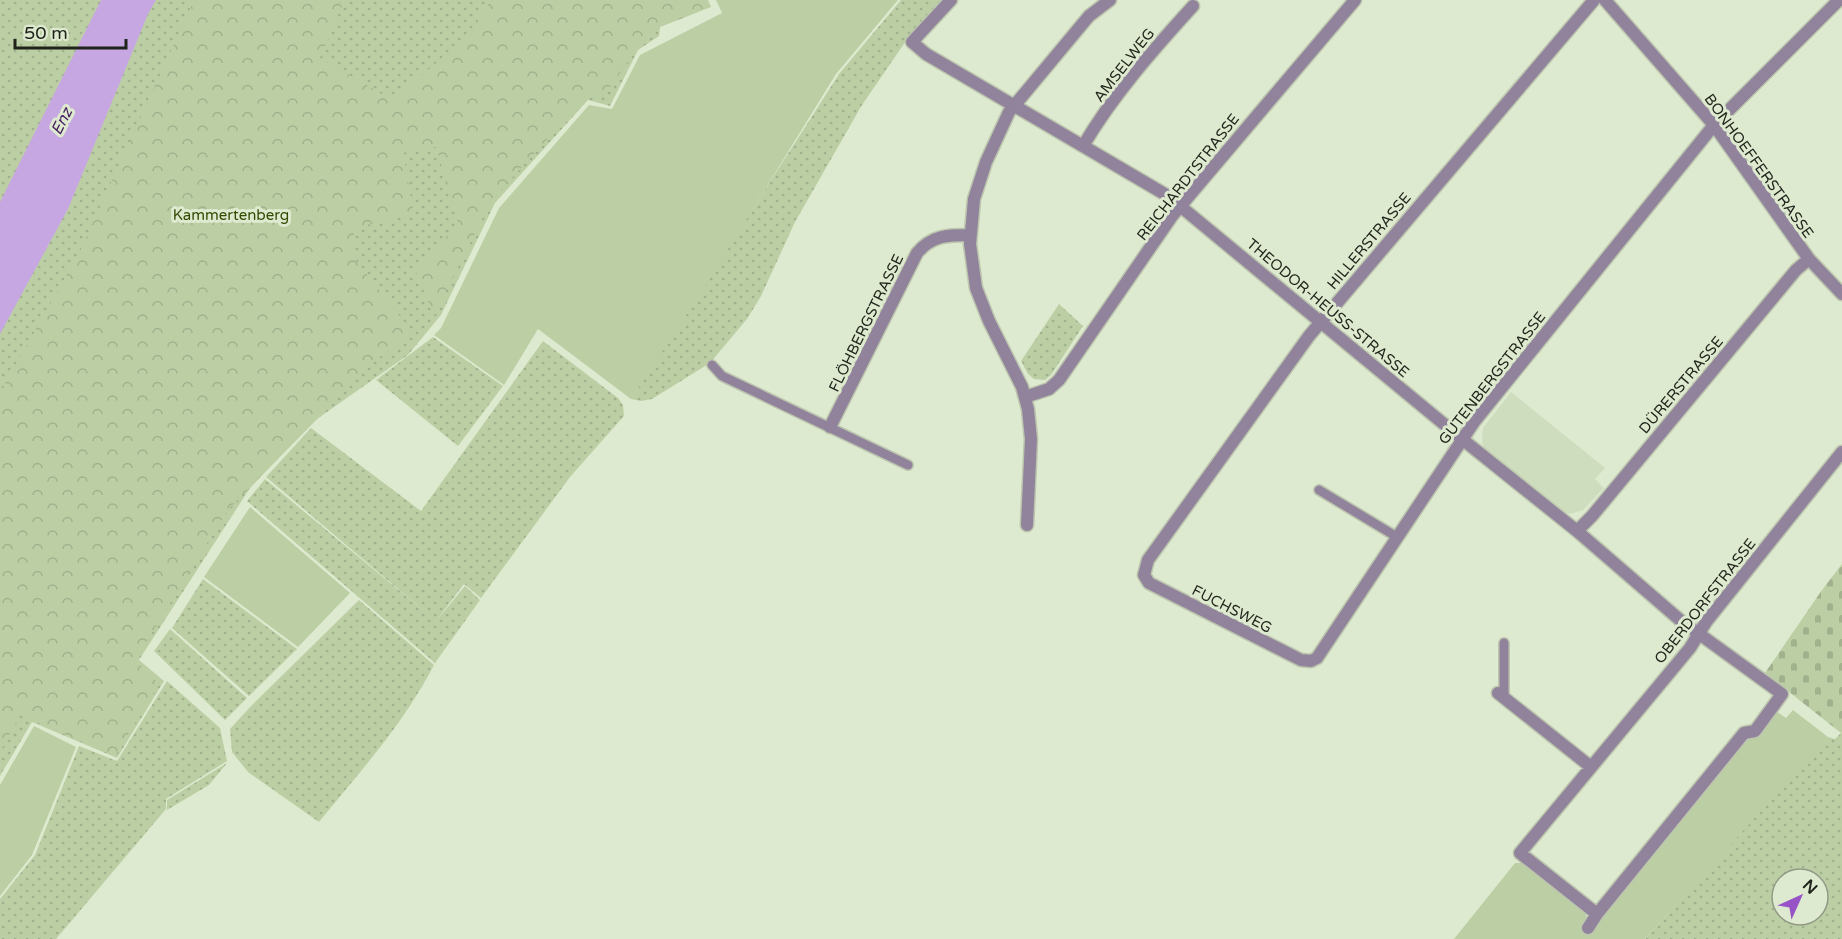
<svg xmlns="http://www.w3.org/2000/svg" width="1842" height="939" viewBox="0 0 1842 939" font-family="'Varela Round',sans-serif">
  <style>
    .built { fill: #ceddbd }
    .grass { fill: url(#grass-dots); fill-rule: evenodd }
    .forest { fill: url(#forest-crowns) }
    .cemetery { fill: url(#cemetery-stones) }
    .garden { fill: #bccfa4 }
    .water { fill: #c7a7e2 }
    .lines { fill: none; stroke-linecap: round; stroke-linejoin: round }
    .service-casing { stroke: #bcc6ae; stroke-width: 12 }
    .minor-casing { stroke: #bcc6ae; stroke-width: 15 }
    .service { stroke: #91839c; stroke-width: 9 }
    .minor { stroke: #91839c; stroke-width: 12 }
    .labels { text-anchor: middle; stroke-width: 6; stroke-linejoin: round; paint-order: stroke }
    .street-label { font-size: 15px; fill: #1f231a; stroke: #deeacf }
    .park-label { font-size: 15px; fill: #344a03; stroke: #deeacf }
    .water-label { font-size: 16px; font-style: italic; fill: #461c61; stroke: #deeacf }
  </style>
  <defs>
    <pattern id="grass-dots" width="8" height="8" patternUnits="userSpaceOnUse" patternTransform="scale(1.5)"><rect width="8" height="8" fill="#bccfa4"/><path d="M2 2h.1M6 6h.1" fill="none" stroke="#a1b18d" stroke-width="1.8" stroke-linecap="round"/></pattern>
    <pattern id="forest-crowns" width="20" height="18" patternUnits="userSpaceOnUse" patternTransform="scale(1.5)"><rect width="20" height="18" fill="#bccfa4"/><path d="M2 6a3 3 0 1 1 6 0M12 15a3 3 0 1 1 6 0" fill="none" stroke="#a1b18d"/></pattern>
    <pattern id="cemetery-stones" width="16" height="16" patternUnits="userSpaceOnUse" patternTransform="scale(1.5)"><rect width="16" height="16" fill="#bccfa4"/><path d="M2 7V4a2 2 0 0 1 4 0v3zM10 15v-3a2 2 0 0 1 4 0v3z" fill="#a1b18d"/></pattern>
  </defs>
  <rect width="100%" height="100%" fill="#deeacf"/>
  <!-- built -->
  <path class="built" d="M1511,392l94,76 -10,11 9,9 -21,22 -13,4 -13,-5 -73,-61 -2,-7 1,-13z"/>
  <!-- grass -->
  <path class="grass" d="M0,0h663l-4,36 -21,14 -28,56 -22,-6 -93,103 -54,112 -33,40 -101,71 -57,62 -111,172 25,21 -47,77 -85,-36 -32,54z
    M901,0h43l-36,38 -46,67 -67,117 -34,74 -14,23 -37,44 -58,36 -11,2 -10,-2 208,-325z
    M1059,304l24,22 -32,49 -6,5 -11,-1 -6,-5 -7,-13z
    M433,337l70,49 -45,60 -82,-66z
    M543,341l75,57 5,7 1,11 -54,61 -89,121 -17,-14 -28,37 29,-35 15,14 -45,63 -188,-162 18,-22 166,138 -165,-140 45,-49 110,83z
    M203,579l94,70 -48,47 -77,-68z
    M359,600l75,65c-30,58 -74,107 -115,157l-71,-50 -16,-20 -2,-23 20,-22z
    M170,629l77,69 -22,22 -71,-69z
    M167,681l53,47 7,33 -61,38v10l-110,130h-56v-40l35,-44 44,-109 38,15z
    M1842,732v207h-197l161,-179 22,-23 7,2zM1782,879h36v36h-36z
    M227,763l-18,22 -42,25v-10z"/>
  <!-- forest -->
  <path class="forest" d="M194,0h144l4,6 -22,52 72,42 75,-63 24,-37h217l3,7 -61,24 -47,66 -14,-4 -98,108 -57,115 -18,-44 42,-49 -22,-76 -33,6 11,61 -60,14 -1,29 61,77 -40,27 -147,150 -92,149 24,24 -44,72 -95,-41 -20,37v-359l80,-142z"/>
  <!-- cemetery -->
  <path class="cemetery" d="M1842,564v168l-1,1 -76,-60 57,-83z"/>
  <!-- garden -->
  <path class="garden" d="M716,0h182l-62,74 -133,216 -72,109 -93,-70 -34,56 -70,-50 7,-7 58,-120 90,-103 23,4 28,-54 82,-42z
    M250,507l100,86 -52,54 -94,-70z
    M1793,710l35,27 -183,202h-191l61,-76h11l59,47 2,13 156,-182 17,-8 16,-22 10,7z
    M34,726l42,21 -44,108 -32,41v-111z"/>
  <!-- water -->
  <path class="water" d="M101,0h55l-8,14 -80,195 -68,125v-132z"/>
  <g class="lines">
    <!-- service casing -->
    <g class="service-casing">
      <path id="service" d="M712,365l10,11 186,89
        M1319,490l78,47
        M1504,697v-54"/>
    </g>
    <!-- minor casing -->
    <g class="minor-casing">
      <path id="minor" d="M951,0l-39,42 14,12 242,142 294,243 115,92 103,89 102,74 -27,37 -11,2 -147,181 -9,14
        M1594,0l-285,336 -161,224 -4,15 5,8 152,77 10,1 6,-3 157,-236 240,-297 125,-125
        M1605,0l109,125 95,134 33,35
        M1083,146c30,-51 70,-96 110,-140
        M1025,397l24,-8 10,-9 113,-164 183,-216
        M830,427l87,-174c15,-18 31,-18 53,-18
        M1027,525l4,-86 -3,-30 -6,-22 -33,-66 -13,-33 -6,-44 4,-45 12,-37 23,-50 80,-96 21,-16
        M1577,531l15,-15 204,-246 13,-11
        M1498,693l93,74
        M1597,914l-77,-61 170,-205 16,-26 136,-170"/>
    </g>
    <!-- service -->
    <use href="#service" class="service"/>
    <!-- minor -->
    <use href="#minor" class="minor"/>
  </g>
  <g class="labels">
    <!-- street labels -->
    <g class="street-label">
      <text transform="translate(1124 65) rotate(-52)" y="5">AMSELWEG</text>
      <text transform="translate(1759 166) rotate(54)" y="5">BONHOEFFERSTRASSE</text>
      <text transform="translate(1188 177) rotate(-52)" y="5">REICHARDTSTRASSE</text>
      <text transform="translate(1369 241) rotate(-50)" y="5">HILLERSTRASSE</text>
      <text transform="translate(1328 308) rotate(40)" y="5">THEODOR-HEUSS-STRASSE</text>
      <text transform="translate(866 323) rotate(-64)" y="5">FLÖHBERGSTRASSE</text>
      <text transform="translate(1492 378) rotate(-52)" y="5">GUTENBERGSTRASSE</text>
      <text transform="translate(1681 385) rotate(-50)" y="5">DÜRERSTRASSE</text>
      <text transform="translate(1705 601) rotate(-52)" y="5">OBERDORFSTRASSE</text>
      <text transform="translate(1232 609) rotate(27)" y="5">FUCHSWEG</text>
    </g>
    <!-- park labels -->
    <g class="park-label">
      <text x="231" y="220">Kammertenberg</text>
    </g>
    <!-- water labels -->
    <g class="water-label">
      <text transform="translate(61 121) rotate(-63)" y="6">Enz</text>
    </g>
  </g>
  <!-- north arrow -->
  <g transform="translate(1800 897) rotate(45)"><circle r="28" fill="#deeacf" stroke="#929a87" stroke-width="1.5"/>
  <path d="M0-4.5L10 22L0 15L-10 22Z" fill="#9853c7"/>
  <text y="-9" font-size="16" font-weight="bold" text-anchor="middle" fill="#1f231a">N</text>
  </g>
  <!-- scale -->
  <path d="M15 39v9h111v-9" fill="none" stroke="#1f231a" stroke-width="3"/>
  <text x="24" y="39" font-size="18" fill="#1f231a" stroke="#deeacf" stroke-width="4.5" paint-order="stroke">50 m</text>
</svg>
